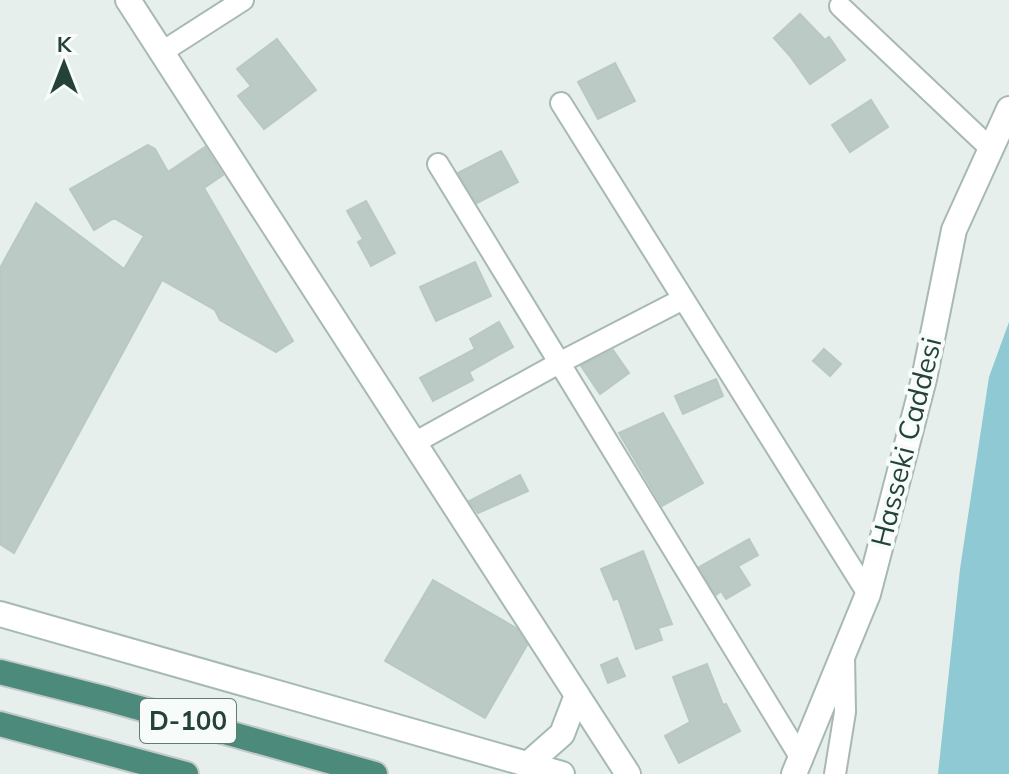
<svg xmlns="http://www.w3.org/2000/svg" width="1009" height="774" viewBox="0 0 1009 774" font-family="Mulish,sans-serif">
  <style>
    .water { fill: #8ec9d4 }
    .building { fill: #bbcac4; stroke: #b8c9c2; stroke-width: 2 }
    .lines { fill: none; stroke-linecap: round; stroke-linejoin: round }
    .minor-casing { stroke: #a8b8b2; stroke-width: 24 }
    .tertiary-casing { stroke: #a8b8b2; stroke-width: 28 }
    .secondary-casing { stroke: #a4bbb3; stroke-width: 28 }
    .trunk-casing { stroke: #c2cac8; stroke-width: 28 }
    .minor { stroke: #fff; stroke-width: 20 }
    .tertiary { stroke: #fff; stroke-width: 24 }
    .secondary { stroke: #fff; stroke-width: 24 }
    .trunk { stroke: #4c8a7c; stroke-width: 24 }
    .labels { text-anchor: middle; stroke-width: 8; stroke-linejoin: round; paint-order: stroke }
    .shield { fill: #f7fbf9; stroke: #637a73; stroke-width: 2 }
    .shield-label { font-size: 26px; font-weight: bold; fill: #24423a }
    .street-label { font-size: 28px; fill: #24423a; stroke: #f7fbf9 }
  </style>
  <rect width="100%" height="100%" fill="#e6efeb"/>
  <!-- water -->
  <path class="water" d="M1009,322v452h-71l22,-205 29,-192z"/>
  <!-- building -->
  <path class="building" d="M800,14l25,26 4,-3 16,23 -35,24 -20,-28 -16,-18z
    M277,39l39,51 -52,39 -26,-33 13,-10 -14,-17z
    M615,63l20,38 -37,18 -20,-37z
    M871,100l17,27 -38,25 -18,-27z
    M148,145l7,4 13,23 37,-25 18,28 -19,13 89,153 -17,11 -56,-32 -5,-10 -53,-30 -148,273 -14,-9v-276l36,-65 88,66 20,-33 -30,-18 -20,12 -24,-41z
    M501,151l17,31 -41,21 -19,-30z
    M366,201l29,52 -24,13 -13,-24 5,-3 -16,-28z
    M475,262l16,34 -55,25 -16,-34z
    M499,322l14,25 -44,25 4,8 -40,21 -13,-23 55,-29 -5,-10z
    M824,349l17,15 -11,12 -17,-15z
    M613,350l16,23 -29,21 -19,-28z
    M716,379l7,17 -40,18 -8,-18z
    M663,413l40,70 -41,23 -43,-73z
    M520,475l8,16 -50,22 -9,-12z
    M749,539l9,16 -20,11 12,19 -24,14 -5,-8 -5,4 -17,-28z
    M643,551l29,73 -14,4 4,12 -26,9 -18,-51 -4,2 -13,-31z
    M433,580l83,48 11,17 -42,73 -100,-57z
    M617,658l8,18 -17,7 -7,-18z
    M707,664l16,41 3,-1 14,27 -61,32 -14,-27 25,-14 -17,-45z"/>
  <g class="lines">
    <!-- minor casing -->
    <g class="minor-casing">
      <path id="minor" d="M840,6l151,143
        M162,52l81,-52
        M561,103l307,491
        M438,164l364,596
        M414,443l145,-80 124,-64
        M835,774l10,-62 -1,-57"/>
    </g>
    <!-- tertiary casing -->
    <g class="tertiary-casing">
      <path id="tertiary" d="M128,0l500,774
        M794,774l74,-180 56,-215 30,-149 55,-121"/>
    </g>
    <!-- secondary casing -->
    <g class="secondary-casing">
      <path id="secondary" d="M0,614l562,160
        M528,764l34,-30 15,-39"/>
    </g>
    <!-- trunk casing -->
    <g class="trunk-casing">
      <path id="trunk" d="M0,672l107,27 268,75
        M0,724l186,50"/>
    </g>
    <!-- minor -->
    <use href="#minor" class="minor"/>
    <!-- tertiary -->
    <use href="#tertiary" class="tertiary"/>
    <!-- secondary -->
    <use href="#secondary" class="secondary"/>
    <!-- trunk -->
    <use href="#trunk" class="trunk"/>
  </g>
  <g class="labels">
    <!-- shield labels -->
    <rect class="shield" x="140" y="699" width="96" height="44" rx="6"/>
    <g class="shield-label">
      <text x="188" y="730">D-100</text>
    </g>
    <!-- street labels -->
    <g class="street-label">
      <text transform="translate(906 442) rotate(-76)" y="10">Hasseki Caddesi</text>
    </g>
  </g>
  <!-- north arrow -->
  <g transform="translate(64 64)" stroke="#f7fbf9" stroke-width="6" paint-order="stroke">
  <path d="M0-6L14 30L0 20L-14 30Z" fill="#24423a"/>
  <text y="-12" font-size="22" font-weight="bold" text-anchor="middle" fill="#24423a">K</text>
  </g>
</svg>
